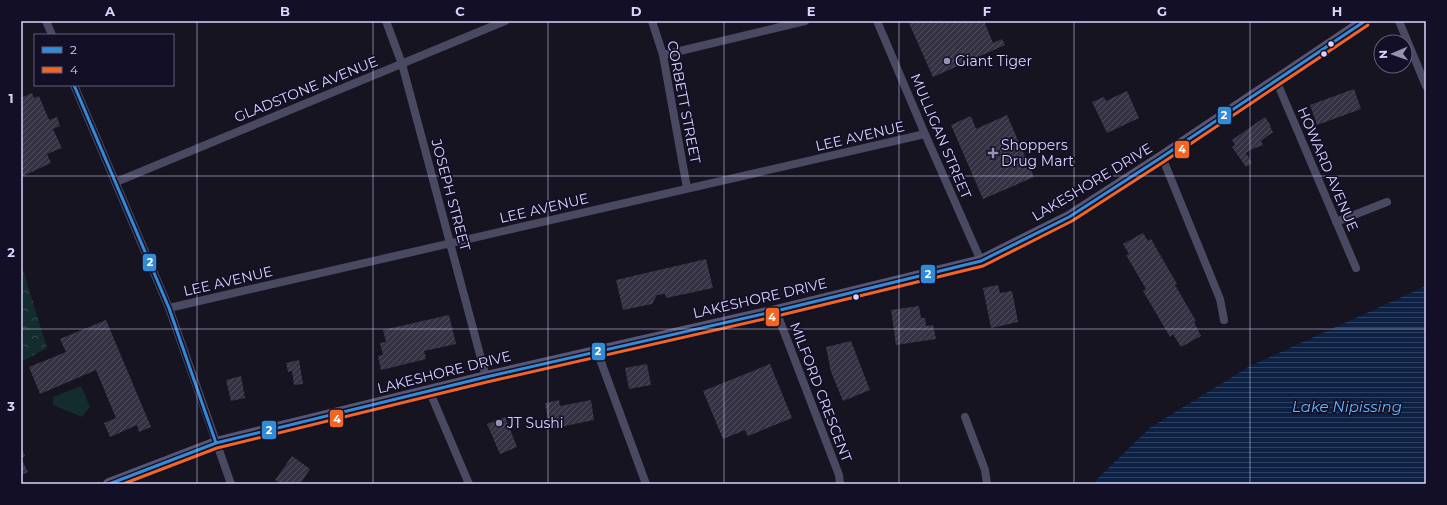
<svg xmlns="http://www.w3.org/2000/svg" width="1447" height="505" viewBox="0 0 1447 505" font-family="Montserrat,sans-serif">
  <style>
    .green { fill: #132c2d }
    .park { fill: url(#park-crowns) }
    .water { fill: url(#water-rules) }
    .building { fill: url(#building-hatch) }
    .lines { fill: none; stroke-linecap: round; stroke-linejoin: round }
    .street { stroke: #4a4962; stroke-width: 8 }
    .secondary { stroke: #575674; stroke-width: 12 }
    .bus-1-casing { stroke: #130f26; stroke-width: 6 }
    .bus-2-casing { stroke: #130f26; stroke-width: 6 }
    .bus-1 { stroke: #338bd7; stroke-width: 3 }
    .bus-2 { stroke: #f26522; stroke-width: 3 }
    .grid { fill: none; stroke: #d9d4ff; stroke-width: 1; stroke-opacity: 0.55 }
    .bus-dot { fill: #d9d4ff; stroke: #130f26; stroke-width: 1.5 }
    .poi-dot { fill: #9591b1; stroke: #130f26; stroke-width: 1.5 }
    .labels { text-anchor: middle; stroke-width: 3.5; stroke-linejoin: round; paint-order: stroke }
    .poi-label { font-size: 14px; fill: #d9d4ff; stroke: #130f26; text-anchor: start }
    .street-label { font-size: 14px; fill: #d9d4ff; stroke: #130f26 }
    .water-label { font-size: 15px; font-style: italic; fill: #62b6ff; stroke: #130f26 }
    .line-badge { stroke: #130f26; stroke-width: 1.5 }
    .badge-label { font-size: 11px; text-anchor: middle; font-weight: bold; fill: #fff }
    .neatline { fill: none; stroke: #d9d4ff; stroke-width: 1.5 }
    .grid-label { font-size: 13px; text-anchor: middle; font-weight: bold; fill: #d9d4ff }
  </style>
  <defs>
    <pattern id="park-crowns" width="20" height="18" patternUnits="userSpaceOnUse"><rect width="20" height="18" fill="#132c2d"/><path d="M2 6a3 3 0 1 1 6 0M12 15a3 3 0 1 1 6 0" fill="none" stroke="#354a4c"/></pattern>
    <pattern id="water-rules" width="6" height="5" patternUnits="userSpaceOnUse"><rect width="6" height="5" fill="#0d2144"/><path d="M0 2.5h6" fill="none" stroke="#304060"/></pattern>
    <pattern id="building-hatch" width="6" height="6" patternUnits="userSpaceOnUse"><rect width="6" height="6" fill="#343243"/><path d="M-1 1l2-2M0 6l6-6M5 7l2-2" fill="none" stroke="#514f5f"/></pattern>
  </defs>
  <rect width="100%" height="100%" fill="#161421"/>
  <!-- green -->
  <path class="green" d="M81,386l9,21 -8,10 -29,-12v-8z"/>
  <!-- park -->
  <path class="park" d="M21,263l26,85 -26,14z"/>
  <!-- water -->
  <path class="water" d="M1426,286v198h-331l2,-5 54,-52 99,-61z"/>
  <!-- building -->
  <path class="building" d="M908,21h76l9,22 9,-4 3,6 -72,32z
    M1354,89l7,20 -44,16 -7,-20z
    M1127,91l12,27 -32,15 -15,-31 12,-5 2,4z
    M32,93l2,5 5,-2 10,24 8,-3 3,9 -7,3 9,19 -15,6 4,9 -30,14v-79z
    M1007,115l27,62 -51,22 -32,-74 20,-9 5,13z
    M1265,117l6,9 -1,1 3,5 -12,9 2,4 -13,5 -4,3 6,10 -6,4 -14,-20 3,-2 -3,-5z
    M1143,233l5,8 3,-2 26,45 -2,1 21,36 -2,1 7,14 -20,11 -8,-13 -3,3 -27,-46 3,-2 -20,-34 3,-1 -6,-10z
    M706,259l7,29 -47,10 -1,-4 -8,1 -5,9 -29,6 -7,-30z
    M998,285l2,8 12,-2 6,31 -27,6 -8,-40z
    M919,306l2,12h4l1,8 7,-1 3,14 -40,6 -5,-35z
    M449,315l7,29 -32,7 2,8 -45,11 -3,-14 5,-1 -3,-12 6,-1 -3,-12z
    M106,320l45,107 -12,5 -2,-7 -27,12 -6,-14 12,-5 -20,-48 -56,24 -11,-27 37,-15 -6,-13z
    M851,341l19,49 -27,11 -12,-29 -5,-25z
    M299,360l4,24 -9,1 -2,-14 -4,1 -2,-9z
    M647,364l4,21 -22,4 -4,-21z
    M770,364l22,54 -44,18 -3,-6 -22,9 -20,-48z
    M241,376l4,22 -14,3 -5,-21z
    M559,400l1,6 31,-6 3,20 -44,9 -5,-26z
    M505,417l12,30 -17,7 -13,-30z
    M21,448l4,8 -4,2 7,14 -7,3z
    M292,456l18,13 -10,15h-19l-6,-4z"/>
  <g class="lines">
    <!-- street -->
    <path class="street" d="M46,21l6,14
      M386,21l16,43 84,313
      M652,21l11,34 24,133
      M877,21l48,113 56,127
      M1399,21l27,65
      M663,55l142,-34
      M1276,80l80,188
      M74,85l95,223 62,176
      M1162,157l58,142 4,21
      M116,182l389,-161
      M1336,222l51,-20
      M169,308l756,-174
      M776,311l63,164 1,9
      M597,351l49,133
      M429,390l40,94
      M965,417l20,53 2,14"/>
    <!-- secondary -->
    <path class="secondary" d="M109,484l107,-41 270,-66 290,-66 205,-50 88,-44 93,-60 203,-136"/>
    <!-- bus-1 casing -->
    <g class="bus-1-casing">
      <path id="bus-1" d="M74,85l95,223 47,135
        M109,484l107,-41 270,-66 290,-66 205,-50 88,-44 93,-60 203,-136"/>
    </g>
    <!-- bus-2 casing -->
    <g class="bus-2-casing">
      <path id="bus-2" d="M123,484l94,-36 270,-66 290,-66 206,-50 89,-45 93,-60 203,-136"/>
    </g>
    <!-- bus-1 -->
    <use href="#bus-1" class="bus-1"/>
    <!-- bus-2 -->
    <use href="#bus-2" class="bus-2"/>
  </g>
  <!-- grid -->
  <path class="grid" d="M197,21v463M373,21v463M548,21v463M724,21v463M899,21v463M1074,21v463M1250,21v463M21,176h1405M21,329h1405"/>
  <!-- markers -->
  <g class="bus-dot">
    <circle cx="1331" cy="44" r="3.5"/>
    <circle cx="1324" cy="54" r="3.5"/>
    <circle cx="856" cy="297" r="3.5"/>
  </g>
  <g class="poi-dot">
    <circle cx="947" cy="61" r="4"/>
    <path d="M991 147h4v4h4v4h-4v4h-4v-4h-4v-4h4z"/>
    <circle cx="499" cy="423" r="4"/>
  </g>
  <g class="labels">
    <!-- poi labels -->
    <g class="poi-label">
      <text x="955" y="66">Giant Tiger</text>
      <text x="1001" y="150">Shoppers<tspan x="1001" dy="16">Drug Mart</tspan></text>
      <text x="507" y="428">JT Sushi</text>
    </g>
    <!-- street labels -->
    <g class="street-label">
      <text transform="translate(306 89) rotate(-22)" y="5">GLADSTONE AVENUE</text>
      <text transform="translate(684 102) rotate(79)" y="5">CORBETT STREET</text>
      <text transform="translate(860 136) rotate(-13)" y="5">LEE AVENUE</text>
      <text transform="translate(941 136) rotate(67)" y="5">MULLIGAN STREET</text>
      <text transform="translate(1328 169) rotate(67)" y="5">HOWARD AVENUE</text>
      <text transform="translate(1092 182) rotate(-31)" y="5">LAKESHORE DRIVE</text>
      <text transform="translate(451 195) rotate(75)" y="5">JOSEPH STREET</text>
      <text transform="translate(544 208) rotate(-13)" y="5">LEE AVENUE</text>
      <text transform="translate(228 281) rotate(-13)" y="5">LEE AVENUE</text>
      <text transform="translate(760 298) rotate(-13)" y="5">LAKESHORE DRIVE</text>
      <text transform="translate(444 372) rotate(-14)" y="5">LAKESHORE DRIVE</text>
      <text transform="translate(821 392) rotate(69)" y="5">MILFORD CRESCENT</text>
    </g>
    <!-- water labels -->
    <g class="water-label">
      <text x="1347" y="412">Lake Nipissing</text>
    </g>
  </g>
  <g class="line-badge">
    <rect x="1217" y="106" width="15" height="19" rx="4" fill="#338bd7"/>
    <rect x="1174" y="140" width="16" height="19" rx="4" fill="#f26522"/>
    <rect x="142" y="253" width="15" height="19" rx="4" fill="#338bd7"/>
    <rect x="920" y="264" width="16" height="20" rx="4" fill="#338bd7"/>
    <rect x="765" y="307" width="15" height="20" rx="4" fill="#f26522"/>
    <rect x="591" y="342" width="15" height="19" rx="4" fill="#338bd7"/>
    <rect x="329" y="409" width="15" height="19" rx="4" fill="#f26522"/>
    <rect x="261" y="420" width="16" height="20" rx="4" fill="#338bd7"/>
  </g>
  <g class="badge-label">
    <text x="1224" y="119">2</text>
    <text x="1182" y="153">4</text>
    <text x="150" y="266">2</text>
    <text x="928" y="278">2</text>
    <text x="772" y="321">4</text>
    <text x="598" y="355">2</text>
    <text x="337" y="423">4</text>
    <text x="269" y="434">2</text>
  </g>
  <!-- border -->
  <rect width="1447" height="505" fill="none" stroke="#130f26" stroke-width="44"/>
  <!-- legend -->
  <rect x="34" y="34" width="140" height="52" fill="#130f26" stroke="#625e7d"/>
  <rect x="42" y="47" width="20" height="6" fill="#338bd7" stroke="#625e7d"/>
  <text x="70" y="54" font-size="12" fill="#d9d4ff">2</text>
  <rect x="42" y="67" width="20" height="6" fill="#f26522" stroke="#625e7d"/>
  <text x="70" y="74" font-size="12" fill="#d9d4ff">4</text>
  <!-- north arrow -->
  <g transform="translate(1393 54) rotate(268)"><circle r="19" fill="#130f26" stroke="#625e7d"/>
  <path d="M0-3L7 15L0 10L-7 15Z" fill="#9591b1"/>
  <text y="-6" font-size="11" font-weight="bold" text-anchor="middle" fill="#d9d4ff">N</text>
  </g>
  <rect x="22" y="22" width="1403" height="461" class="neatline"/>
  <g class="grid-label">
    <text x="110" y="16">A</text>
    <text x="285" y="16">B</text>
    <text x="460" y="16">C</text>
    <text x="636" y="16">D</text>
    <text x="811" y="16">E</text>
    <text x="987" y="16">F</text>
    <text x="1162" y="16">G</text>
    <text x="1337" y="16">H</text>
    <text x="11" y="103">1</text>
    <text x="11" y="257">2</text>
    <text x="11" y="411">3</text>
  </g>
</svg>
